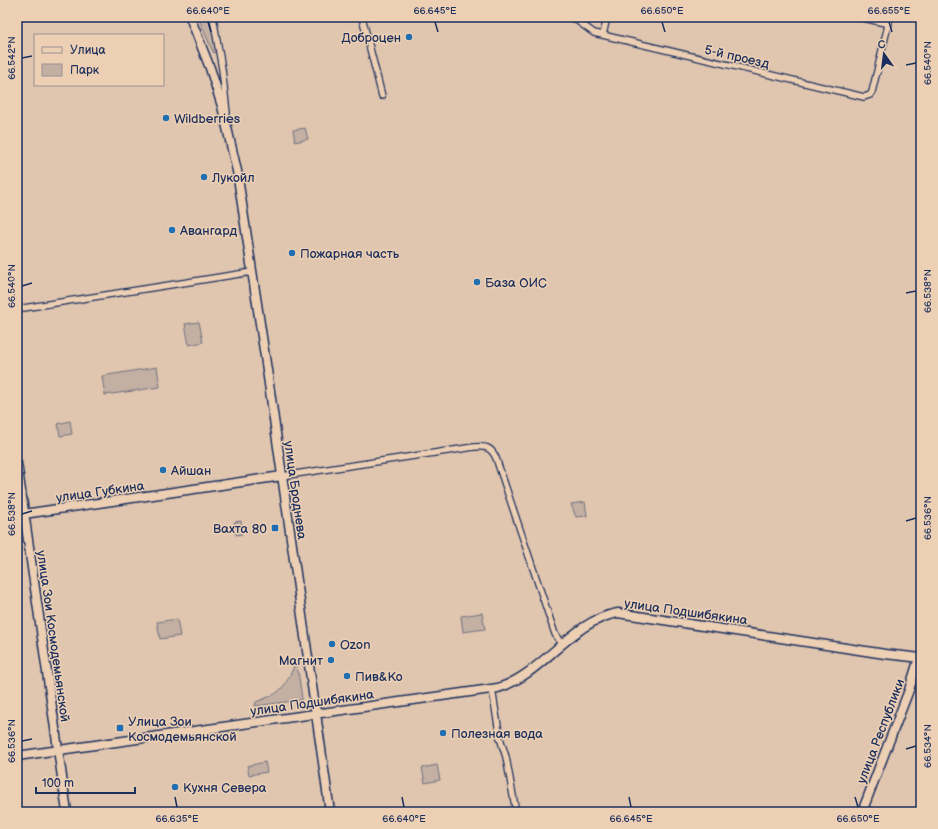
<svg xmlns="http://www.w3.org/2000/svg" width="938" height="829" viewBox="0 0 938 829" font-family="'Balsamiq Sans',sans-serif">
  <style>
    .green { fill: #c3b0a3; stroke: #6f7080 }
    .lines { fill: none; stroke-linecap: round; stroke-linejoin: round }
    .street-casing { stroke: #1b2f5e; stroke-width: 8 }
    .secondary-casing { stroke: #1b2f5e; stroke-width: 11 }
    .street { stroke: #edd0b4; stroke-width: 5.5 }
    .secondary { stroke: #edd0b4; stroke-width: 8 }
    .ticks { fill: none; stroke: #1b2f5e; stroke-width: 1.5 }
    .poi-dot { fill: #1f6fb2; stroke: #edd0b4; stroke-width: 1.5 }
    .labels { text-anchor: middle; stroke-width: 3; stroke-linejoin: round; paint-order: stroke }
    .poi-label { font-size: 13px; fill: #1b2f5e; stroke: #edd0b4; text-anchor: start }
    .street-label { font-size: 13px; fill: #1b2f5e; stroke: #edd0b4 }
    .neatline { fill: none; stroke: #1b2f5e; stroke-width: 1.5 }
    .ticks-label { font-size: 10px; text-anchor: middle; fill: #1b2f5e }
  </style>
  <rect width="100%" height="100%" fill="#e0c6af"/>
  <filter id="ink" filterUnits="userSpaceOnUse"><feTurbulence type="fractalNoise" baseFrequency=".025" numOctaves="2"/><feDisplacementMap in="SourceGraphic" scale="8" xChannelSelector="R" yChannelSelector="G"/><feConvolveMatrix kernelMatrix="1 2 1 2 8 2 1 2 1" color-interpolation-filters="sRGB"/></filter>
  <g filter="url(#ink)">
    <!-- green -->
    <path class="green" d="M198,17h12l6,34 -1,2 -2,-1z
      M305,128l3,11 -13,3 -2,-12z
      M199,322l4,20 -14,3 -4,-21z
      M157,367l3,20 -55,8 -3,-19z
      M70,421l2,13 -12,2 -2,-12z
      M585,502l2,14 -11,1 -5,-13z
      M241,521l1,13 -6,1 -2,-13z
      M482,613l3,16 -22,3 -2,-16z
      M177,619l3,17 -20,3 -3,-17z
      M297,665l5,33 -1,2 -46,6 1,-4c5,-2 10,-4 15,-6 13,-6 18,-18 23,-30z
      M265,762l2,10 -18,3 -2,-9z
      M437,765l3,15 -15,3 -3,-15z"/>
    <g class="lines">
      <!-- street casing -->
      <g class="street-casing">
        <path id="street" d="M213,17l9,52 5,44
          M362,17l20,79
          M572,17l22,16 270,64 6,-2 2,-3 18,-75
          M859,17l30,7
          M603,35l4,-18
          M17,309l235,-37
          M282,476l192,-29c12,-1 17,0 22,11l59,176 7,11
          M492,689l8,49 6,19 10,55"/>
      </g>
      <!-- secondary casing -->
      <g class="secondary-casing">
        <path id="secondary" d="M190,17l20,51 12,38 15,65 30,199 63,442
          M17,463l50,349
          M17,515l265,-39
          M17,756l481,-68c46,-14 72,-67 120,-75l267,41 36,4
          M862,812l47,-122 10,-32"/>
      </g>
      <!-- street -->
      <use href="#street" class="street"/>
      <!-- secondary -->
      <use href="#secondary" class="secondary"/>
    </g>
  </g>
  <!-- ticks -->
  <path class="ticks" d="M208,22l3,10M435,22l3,10M662,22l3,10M889,22l3,10M22,58l10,-2M906,65l10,-2M22,286l10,-3M906,293l10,-2M22,514l10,-3M906,521l10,-3M22,741l10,-2M906,749l10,-3M175,797l2,10M402,797l2,10M629,797l2,10M855,797l3,10"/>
  <!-- markers -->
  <g class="poi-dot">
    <circle cx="409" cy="37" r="4"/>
    <circle cx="166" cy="118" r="4"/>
    <circle cx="204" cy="177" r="4"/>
    <circle cx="172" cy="230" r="4"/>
    <circle cx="292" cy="253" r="4"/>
    <circle cx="477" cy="282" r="4"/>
    <circle cx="163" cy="470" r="4"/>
    <rect x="271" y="524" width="8" height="8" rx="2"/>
    <circle cx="332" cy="644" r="4"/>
    <circle cx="331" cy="660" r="4"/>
    <circle cx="347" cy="676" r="4"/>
    <rect x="116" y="724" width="8" height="8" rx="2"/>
    <circle cx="443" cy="733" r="4"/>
    <circle cx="175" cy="787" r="4"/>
  </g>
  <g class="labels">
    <!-- poi labels -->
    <g class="poi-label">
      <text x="401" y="42" text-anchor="end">Доброцен</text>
      <text x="174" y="123">Wildberries</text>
      <text x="212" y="182">Лукойл</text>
      <text x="180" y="235">Авангард</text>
      <text x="300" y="258">Пожарная часть</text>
      <text x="485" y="287">База ОИС</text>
      <text x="171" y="475">Айшан</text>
      <text x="267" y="533" text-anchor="end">Вахта 80</text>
      <text x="340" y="649">Ozon</text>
      <text x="323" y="665" text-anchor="end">Магнит</text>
      <text x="355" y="681">Пив&amp;Ко</text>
      <text x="128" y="726">Улица Зои<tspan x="128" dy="15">Космодемьянской</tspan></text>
      <text x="451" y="738">Полезная вода</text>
      <text x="183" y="792">Кухня Севера</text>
    </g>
    <!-- street labels -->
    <g class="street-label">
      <text transform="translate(737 56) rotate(13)" y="5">5-й проезд</text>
      <text transform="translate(296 490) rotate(82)" y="5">улица Броднева</text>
      <text transform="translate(100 491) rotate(-8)" y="5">улица Губкина</text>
      <text transform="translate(686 611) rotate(8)" y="5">улица Подшибякина</text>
      <text transform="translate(54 636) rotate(82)" y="5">улица Зои Космодемьянской</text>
      <text transform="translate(312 702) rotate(-8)" y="5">улица Подшибякина</text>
      <text transform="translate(880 731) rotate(-69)" y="5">улица Республики</text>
    </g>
  </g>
  <!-- margin -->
  <rect width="938" height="829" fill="none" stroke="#edd0b4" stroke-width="44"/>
  <!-- legend -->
  <rect x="34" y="34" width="130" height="52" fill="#edd0b4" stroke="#999092"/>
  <rect x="42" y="47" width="20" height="6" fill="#edd0b4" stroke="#999092"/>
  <text x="70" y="54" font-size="12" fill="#1b2f5e">Улица</text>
  <rect x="42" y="64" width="20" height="12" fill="#c3b0a3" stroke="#999092"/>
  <text x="70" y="74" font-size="12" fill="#1b2f5e">Парк</text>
  <!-- north arrow -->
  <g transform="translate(884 54) rotate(346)" stroke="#edd0b4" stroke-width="3" paint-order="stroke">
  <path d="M0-3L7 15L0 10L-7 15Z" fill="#1b2f5e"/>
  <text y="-6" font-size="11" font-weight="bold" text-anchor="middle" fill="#1b2f5e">С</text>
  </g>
  <!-- scale -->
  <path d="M36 787v6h99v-6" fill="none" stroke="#1b2f5e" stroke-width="2"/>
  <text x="42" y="787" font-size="12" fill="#1b2f5e" stroke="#edd0b4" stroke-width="3" paint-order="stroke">100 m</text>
  <rect x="22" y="22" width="894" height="785" class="neatline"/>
  <g class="ticks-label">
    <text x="208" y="14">66.640°E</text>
    <text x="435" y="14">66.645°E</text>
    <text x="662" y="14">66.650°E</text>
    <text x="889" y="14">66.655°E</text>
    <text transform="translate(11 58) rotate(-90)" y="4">66.542°N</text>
    <text transform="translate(927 63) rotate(-90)" y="4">66.540°N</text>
    <text transform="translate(11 286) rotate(-90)" y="4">66.540°N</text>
    <text transform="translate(927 291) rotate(-90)" y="4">66.538°N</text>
    <text transform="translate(11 514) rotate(-90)" y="4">66.538°N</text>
    <text transform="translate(927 518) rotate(-90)" y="4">66.536°N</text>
    <text transform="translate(11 741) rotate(-90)" y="4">66.536°N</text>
    <text transform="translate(927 746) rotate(-90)" y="4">66.534°N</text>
    <text x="177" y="822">66.635°E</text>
    <text x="404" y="822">66.640°E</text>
    <text x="631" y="822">66.645°E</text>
    <text x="858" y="822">66.650°E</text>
  </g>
</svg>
